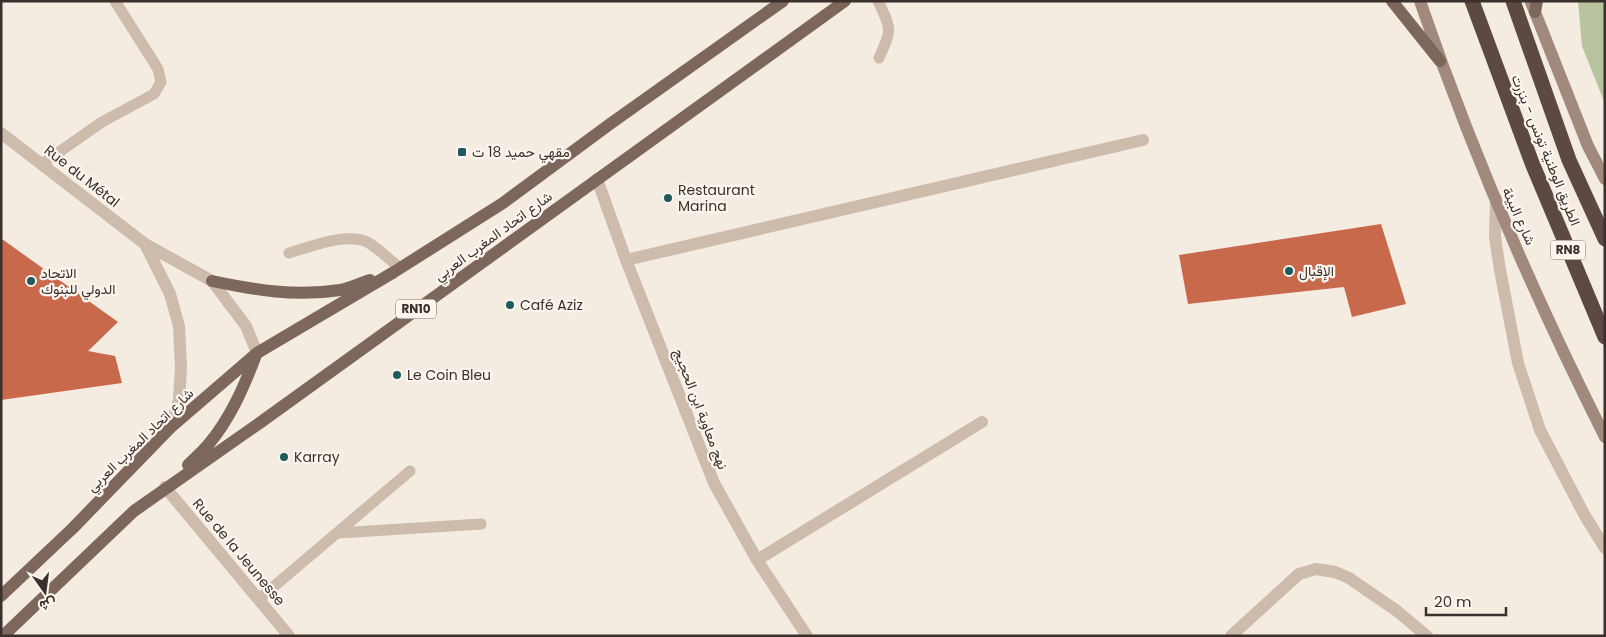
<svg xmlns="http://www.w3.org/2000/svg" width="1606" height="637" viewBox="0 0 1606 637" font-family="Poppins,Vazirmatn,sans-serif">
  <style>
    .green { fill: #b8c4a0 }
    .building { fill: #c8694b }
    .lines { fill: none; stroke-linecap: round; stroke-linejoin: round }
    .lane { stroke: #cdbbac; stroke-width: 11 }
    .street { stroke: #cdbbac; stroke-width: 12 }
    .secondary { stroke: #a18a7d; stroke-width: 12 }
    .primary { stroke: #7d675c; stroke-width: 12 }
    .highway { stroke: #5c4a42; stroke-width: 15 }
    .poi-dot { fill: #1f5a5e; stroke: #fbf5ee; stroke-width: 2 }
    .labels { text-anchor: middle; stroke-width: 4.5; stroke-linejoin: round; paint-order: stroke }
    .shield { fill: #fbf5ee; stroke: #756b66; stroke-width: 1 }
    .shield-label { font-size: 12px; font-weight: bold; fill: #3b302b }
    .street-label { font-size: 14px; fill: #3b302b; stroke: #fbf5ee }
    .poi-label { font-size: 14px; fill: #3b302b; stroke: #fbf5ee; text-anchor: start }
  </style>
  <rect width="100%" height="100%" fill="#f4ebe1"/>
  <!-- green -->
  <path class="green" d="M1578,1h27v103l-23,-58z"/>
  <!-- building -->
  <path class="building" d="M1381,224l25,80 -54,13 -8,-30 -156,17 -9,-49z
    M2,239l116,83 -30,29 27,5 7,27 -121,17z"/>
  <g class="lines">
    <!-- lane -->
    <path class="lane" d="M878,1c14,29 14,28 1,57
      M42,164l60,-42 52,-28 7,-12 -3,-13 -43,-68
      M289,253c21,-6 59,-22 80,-10 11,7 21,17 31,25
      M338,533l143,-9
      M259,599l151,-128"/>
    <!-- street -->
    <path class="street" d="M1,133l144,111 67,37 34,45 11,27
      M597,179l29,81 88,223 43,77 50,76
      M1496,199l-1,38 5,33 18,93 22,67 45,86 20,32
      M145,244l25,50 9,32 2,42 -2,32 -9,28
      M626,260l517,-120
      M165,487l124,149
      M757,560l225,-138
      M1231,636l68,-62 17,-5 19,3 14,6 48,33 30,25"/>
    <!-- secondary -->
    <path class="secondary" d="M1420,1c51,149 114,295 185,436
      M1531,2l57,144 17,33"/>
    <!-- primary -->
    <path class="primary" d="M1392,1l48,60
      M1535,12l2,-11
      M212,281c43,9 84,16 128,9 10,-2 20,-7 30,-10
      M188,465c7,-7 14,-13 20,-20 22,-26 36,-58 48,-90
      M1,596l72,-68 97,-100 87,-75 137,-81 109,-69 107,-79 173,-123
      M3,636l131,-125 127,-89 584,-421"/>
    <!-- highway -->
    <path class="highway" d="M1472,1l60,162 73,174
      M1513,1l56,159 36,79"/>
  </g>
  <!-- markers -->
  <g class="poi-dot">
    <rect x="457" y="147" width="10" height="10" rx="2.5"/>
    <circle cx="668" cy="198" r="5"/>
    <circle cx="1289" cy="271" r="5"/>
    <circle cx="31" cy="281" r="5"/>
    <circle cx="510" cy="305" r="5"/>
    <circle cx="397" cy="375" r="5"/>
    <circle cx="284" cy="457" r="5"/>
  </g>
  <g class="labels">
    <!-- shield labels -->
    <g class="shield">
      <rect x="1550.5" y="240.5" width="35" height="19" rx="4"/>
      <rect x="396" y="299.5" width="40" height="19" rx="4"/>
    </g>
    <g class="shield-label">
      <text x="1568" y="254">RN8</text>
      <text x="416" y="313">RN10</text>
    </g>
    <!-- street labels -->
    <g class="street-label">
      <text transform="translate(1546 150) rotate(68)" y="5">الطريق الوطنية تونس - بنزرت</text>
      <text transform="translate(82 176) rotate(38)" y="5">Rue du Métal</text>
      <text transform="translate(1519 216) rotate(66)" y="5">شارع البيئة</text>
      <text transform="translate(493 236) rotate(-36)" y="5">شارع اتحاد المغرب العربي</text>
      <text transform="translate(701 409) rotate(69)" y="5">نهج معاوية ابن الحجيج</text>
      <text transform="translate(140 440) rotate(-44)" y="5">شارع اتحاد المغرب العربي</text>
      <text transform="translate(239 552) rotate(50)" y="5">Rue de la Jeunesse</text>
    </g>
    <!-- poi labels -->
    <g class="poi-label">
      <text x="472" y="157">مقهي حميد 18 ت</text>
      <text x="678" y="195">Restaurant<tspan x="678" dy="16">Marina</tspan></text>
      <text x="1299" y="276">الإقبال</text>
      <text x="41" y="278">الاتحاد<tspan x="41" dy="16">الدولي للبنوك</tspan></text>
      <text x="520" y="310">Café Aziz</text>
      <text x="407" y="380">Le Coin Bleu</text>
      <text x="294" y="462">Karray</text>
    </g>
  </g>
  <!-- border -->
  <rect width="1606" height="637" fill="none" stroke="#3b302b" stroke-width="5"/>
  <!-- north arrow -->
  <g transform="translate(45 592) rotate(166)" stroke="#fbf5ee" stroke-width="4" paint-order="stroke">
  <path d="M0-4L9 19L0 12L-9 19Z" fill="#3b302b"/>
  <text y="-8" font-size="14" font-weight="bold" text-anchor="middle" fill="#3b302b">ش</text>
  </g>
  <!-- scale -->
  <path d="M1426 607v8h80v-8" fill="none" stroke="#3b302b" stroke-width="2.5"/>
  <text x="1434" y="607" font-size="15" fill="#3b302b" stroke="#fbf5ee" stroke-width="4" paint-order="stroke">20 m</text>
</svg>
